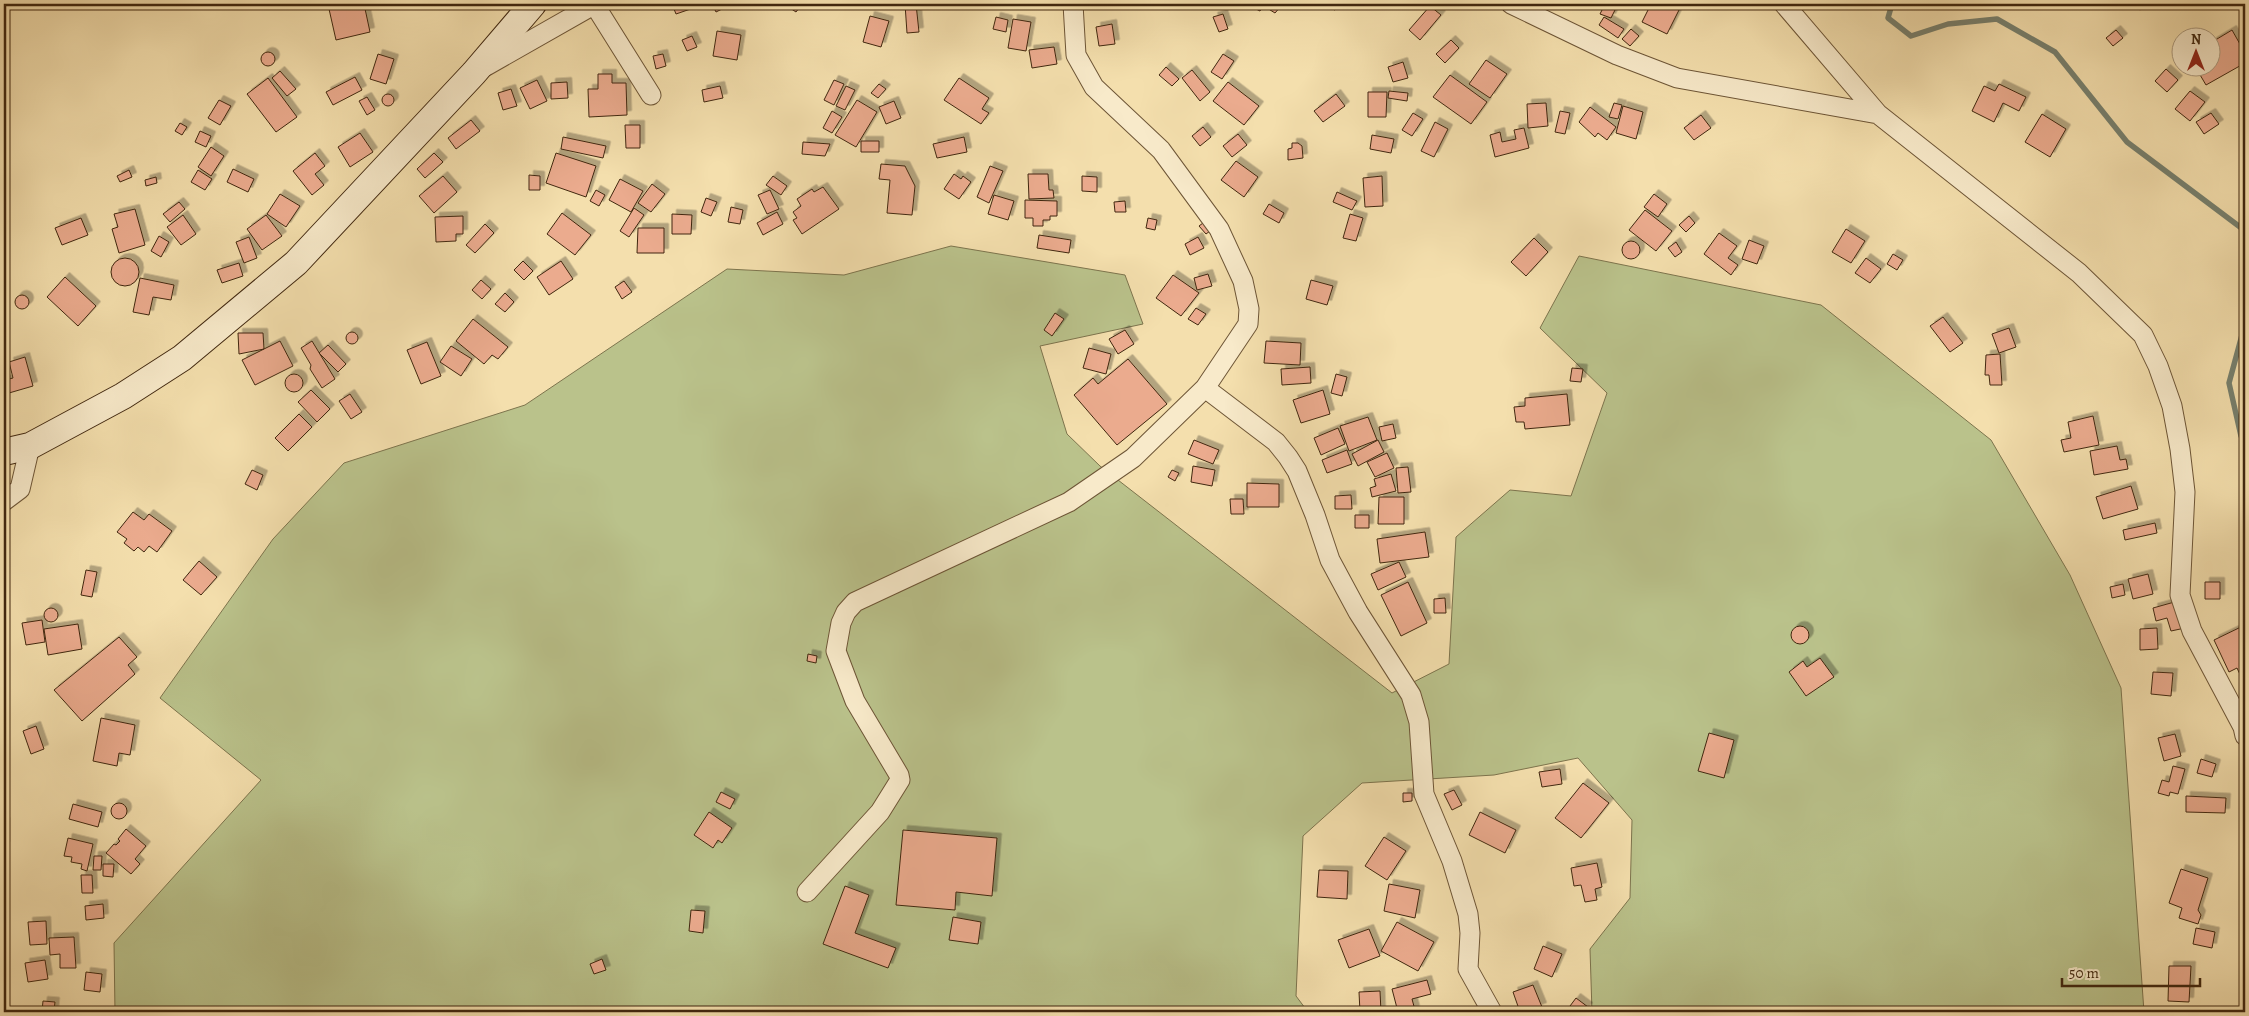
<svg xmlns="http://www.w3.org/2000/svg" width="2249" height="1016" viewBox="0 0 2249 1016" font-family="Alegreya,serif">
  <style>
    .green { fill: #bac28b; stroke: #7d744d }
    .lines { fill: none; stroke-linecap: round; stroke-linejoin: round }
    .stream { stroke: #77806e; stroke-width: 5.5 }
    .building { fill: #ebab8e; stroke: #40270f; filter: url(#shadow) }
    .street-casing { stroke: #6d5536; stroke-width: 21 }
    .secondary-casing { stroke: #40270f; stroke-width: 28 }
    .street { stroke: #f8eaca; stroke-width: 19 }
    .secondary { stroke: #f8eaca; stroke-width: 26 }
  </style>
  <defs>
    <filter id="shadow"><feDropShadow dx="4.5" dy="-4.5" stdDeviation="0" flood-color="#0004"/></filter>
  </defs>
  <rect width="100%" height="100%" fill="#f4dfad"/>
  <filter id="stains"><feTurbulence type="fractalNoise" baseFrequency=".004" numOctaves="4"/><feColorMatrix values="0 0 0 0 .2 0 0 0 0 .09 0 0 0 0 .02 0 0 0 .5 -.17"/></filter>
  <radialGradient id="worn" r=".72"><stop offset=".6" stop-color="#630" stop-opacity="0"/><stop offset="1" stop-color="#630" stop-opacity=".3"/></radialGradient>
  <!-- green -->
  <path class="green" d="M951,246l174,29 18,49 -103,22 27,88 33,32 292,227 57,-29 7,-127 54,-47 61,6 36,-103 -67,-65 39,-72 242,49 170,135 79,135 51,113 23,324h-552l-2,-63 40,-51 2,-78 -54,-62 -84,17 -132,8 -59,53 -7,160 12,16h-1193l-1,-69 147,-163 -101,-82 113,-159 71,-76 181,-58 202,-136 117,6z"/>
  <g class="lines">
    <!-- stream -->
    <path class="stream" d="M1892,4l-4,14 23,18 37,-12 49,-5 58,33 72,90 117,88 1,4
      M2245,324l-16,59 12,53 4,5"/>
  </g>
  <!-- building -->
  <path class="building" d="M352,4h12l6,28 -34,8 -7,-31z
    M672,4h33l-29,10z
    M712,4h12l2,3 -10,5z
    M784,4h18l-6,8z
    M905,4h11l3,28 -12,1z
    M1246,4h18l-4,7z
    M1270,4h8l3,2 -6,7 -8,-5z
    M1320,4h17l-2,6z
    M1605,4h13l-7,14 -11,-4z
    M1651,4h31l-15,30 -25,-12z
    M2133,4h14l-7,6z
    M1430,6l11,9 -21,25 -11,-10z
    M1223,14l5,15 -9,3 -6,-15z
    M870,16l19,5 -8,26 -18,-5z
    M996,17l12,3 -2,12 -13,-3z
    M1604,17l20,12 -6,9 -19,-13z
    M1013,19l18,3 -5,29 -18,-3z
    M1112,24l3,20 -16,2 -3,-19z
    M1631,29l8,7 -9,10 -8,-7z
    M2116,30l7,8 -10,8 -7,-8z
    M2232,30l13,23v10l-39,22 -10,-17h16v-26z
    M717,31l24,4 -4,25 -24,-4z
    M692,36l5,11 -10,4 -5,-11z
    M1451,40l8,8 -14,15 -9,-9z
    M1054,47l3,17 -25,4 -3,-18z
    M261 59a7 7 0 1 1 14 0a7 7 0 1 1-14 0Z
    M378,54l16,5 -8,25 -16,-5z
    M663,54l3,12 -10,3 -3,-13z
    M1223,54l11,7 -12,18 -11,-7z
    M1486,60l21,14 -17,24 -21,-14z
    M1403,62l5,16 -15,4 -5,-15z
    M1166,67l13,12 -7,7 -13,-11z
    M2166,69l12,11 -11,12 -12,-11z
    M1192,70l18,22 -10,9 -18,-23z
    M280,71l16,18 -9,7 -15,-18z
    M598,74h14v9h14l1,32 -38,2 -1,-28h10z
    M1450,75l37,27 -16,22 -38,-27z
    M355,77l7,13 -29,15 -7,-13z
    M268,78l29,39 -21,15 -29,-38z
    M959,78l30,20 -7,11 7,4 -8,11 -37,-24z
    M537,80l10,21 -17,8 -10,-21z
    M834,80l10,4 -10,21 -10,-5z
    M567,82l1,16 -17,1v-16z
    M1228,82l31,24 -15,19 -31,-24z
    M879,84l7,5 -8,9 -7,-5z
    M1999,84l27,13 -7,14 -16,-8 -9,19 -22,-11 12,-25 11,5z
    M720,86l3,12 -19,4 -2,-12z
    M846,86l9,4 -10,20 -9,-4z
    M511,89l6,17 -14,4 -5,-17z
    M1389,91l19,2 -1,8 -19,-3z
    M2190,91l15,11 -15,19 -15,-12z
    M1368,92h19l-1,25h-18z
    M382 100a6 6 0 1 1 12 0a6 6 0 1 1-12 0Z
    M1336,94l9,12 -22,16 -9,-11z
    M367,97l8,13 -8,5 -8,-14z
    M219,100l12,6 -11,19 -12,-7z
    M857,100l20,12 -21,35 -21,-12z
    M894,101l7,17 -15,6 -7,-17z
    M1546,103l2,23 -20,2 -1,-24z
    M1614,103l8,2 -4,14 -9,-2z
    M1623,106l20,6 -7,27 -20,-6z
    M1590,107l26,20 -9,13 -9,-7 -3,4 -16,-15z
    M832,111l10,6 -10,16 -9,-5z
    M1560,111l10,2 -5,21 -10,-2z
    M1413,113l10,6 -11,17 -10,-6z
    M2211,113l8,11 -15,10 -8,-12z
    M2042,114l24,15 -16,28 -25,-15z
    M1701,115l10,13 -17,12 -10,-12z
    M471,120l9,11 -24,18 -8,-11z
    M1435,122l13,7 -14,28 -13,-6z
    M180,123l7,4 -5,8 -7,-4z
    M625,125h15v23h-14z
    M1203,127l8,10 -11,9 -8,-10z
    M1524,128l5,20 -34,9 -5,-22 10,-3 2,10 14,-3 -2,-9z
    M200,131l11,5 -5,11 -11,-5z
    M360,133l13,19 -23,15 -12,-20z
    M1238,134l9,11 -15,12 -9,-11z
    M1372,135l22,4 -3,14 -21,-4z
    M563,137l43,9 -3,12 -42,-9z
    M964,137l3,15 -30,6 -4,-14z
    M861,141h18v11h-18z
    M803,142l27,2 -5,12 -23,-2z
    M1292,143h6l4,3 1,12 -15,2v-11l4,-1z
    M211,147l13,9 -13,20 -13,-9z
    M315,153l10,13 -10,8 9,11 -12,10 -19,-24z
    M434,153l9,9 -18,16 -8,-9z
    M556,153l40,13 -10,31 -40,-14z
    M1236,161l22,16 -14,20 -23,-17z
    M881,164l24,2 10,20 -3,29 -25,-2 3,-33 -11,-1z
    M990,166l13,5 -14,32 -12,-6z
    M233,169l21,10 -6,13 -21,-10z
    M129,170l3,7 -12,5 -3,-6z
    M198,170l14,9 -7,11 -14,-8z
    M954,174l7,5 2,-3 8,6 -12,17 -15,-10z
    M1028,174h20l1,16h4l1,8 -25,1z
    M529,175l11,1v14h-11z
    M443,176l14,16 -23,21 -15,-17z
    M773,176l14,10 -6,9 -15,-10z
    M1082,176l15,1v15l-15,-1z
    M1382,176l1,30 -18,1 -2,-29z
    M156,177l1,6 -11,3 -1,-6z
    M620,179l23,12 -12,21 -22,-12z
    M652,184l13,10 -14,18 -13,-9z
    M823,187l16,22 -37,25 -9,-14 4,-2 -4,-6 8,-6 -4,-7 15,-10 2,3z
    M596,190l9,5 -6,11 -9,-5z
    M770,190l9,19 -12,5 -9,-19z
    M1337,192l20,9 -5,9 -19,-8z
    M280,194l20,12 -14,21 -19,-13z
    M1654,194l13,10 -9,13 -14,-10z
    M994,195l20,6 -6,19 -20,-6z
    M706,198l11,4 -6,14 -10,-4z
    M1025,200l32,1v15h-7v4h-7v6h-10v-8h-8z
    M1125,201l1,11h-11l-1,-10z
    M179,202l6,7 -15,13 -7,-8z
    M1269,204l15,9 -5,10 -16,-9z
    M731,207l12,3 -3,14 -12,-2z
    M634,208l10,7 -15,22 -9,-6z
    M135,209l10,36 -26,8 -7,-24 6,-2 -4,-13z
    M1645,210l27,21 -16,20 -27,-21z
    M777,212l6,12 -20,11 -6,-12z
    M562,213l29,22 -16,20 -28,-21z
    M672,214l20,1 -1,19h-19z
    M1350,214l13,4 -7,23 -13,-3z
    M183,215l13,19 -15,11 -14,-18z
    M266,215l16,21 -20,14 -15,-21z
    M463,216v18h-7v7l-20,1 -1,-25z
    M1689,216l6,7 -9,9 -7,-7z
    M81,218l7,17 -26,10 -7,-17z
    M1148,218l9,2 -2,10 -9,-2z
    M1207,220l7,8 -8,6 -7,-8z
    M485,224l9,9 -19,20 -9,-8z
    M638,228h26v25h-27z
    M1846,229l19,12 -14,22 -19,-11z
    M1719,233l18,13 -9,12 10,7 -7,10 -27,-21z
    M1039,235l32,5 -2,13 -32,-5z
    M159,236l10,6 -8,15 -10,-6z
    M249,237l8,21 -13,5 -8,-21z
    M1198,237l6,11 -14,7 -5,-11z
    M1534,238l14,14 -22,24 -15,-14z
    M1749,240l15,6 -7,18 -15,-5z
    M1622 250a9 9 0 1 1 18 0a9 9 0 1 1-18 0Z
    M1676,242l6,10 -7,5 -7,-9z
    M1893,254l10,6 -6,10 -10,-6z
    M111 272a14 14 0 1 1 28 0a14 14 0 1 1-28 0Z
    M1866,258l15,11 -11,14 -15,-10z
    M523,261l10,10 -9,9 -10,-10z
    M561,261l12,18 -24,16 -12,-18z
    M239,263l4,13 -21,7 -5,-13z
    M1208,274l4,12 -15,4 -3,-12z
    M1173,275l26,18 -18,23 -25,-18z
    M65,277l31,29 -18,20 -31,-29z
    M140,278l34,7 -3,15 -18,-3 -4,18 -16,-3z
    M481,280l10,9 -9,10 -10,-9z
    M1311,280l22,6 -6,19 -21,-6z
    M624,281l8,11 -10,7 -7,-12z
    M505,293l9,9 -9,10 -10,-8z
    M15 302a7 7 0 1 1 14 0a7 7 0 1 1-14 0Z
    M1196,308l10,6 -8,11 -10,-6z
    M1055,313l9,6 -12,17 -8,-6z
    M1943,317l20,26 -13,9 -20,-26z
    M473,319l35,28 -10,12 -6,-4 -8,9 -28,-23z
    M2009,328l7,19 -17,6 -7,-19z
    M1125,330l9,14 -16,10 -9,-15z
    M346 338a6 6 0 1 1 12 0a6 6 0 1 1-12 0Z
    M238,333h25l1,16 -25,5z
    M280,341l13,25 -38,19 -13,-25z
    M312,341l23,38 -13,9 -12,-19 1,-4 -10,-17z
    M1266,341l35,2 -1,22 -36,-2z
    M427,342l14,34 -20,8 -14,-34z
    M328,345l18,19 -8,8 -19,-19z
    M451,346l21,13 -11,17 -21,-14z
    M1089,348l22,6 -5,20 -23,-6z
    M2000,354l2,31h-12l-1,-10h-4l1,-20z
    M25,357l8,29 -24,7 -4,-13 8,-2 -4,-16z
    M1128,359l39,45 -50,41 -43,-50 19,-17 5,6z
    M1310,367l1,16 -29,2 -1,-16z
    M1572,368l11,1 -2,13 -11,-1z
    M285 383a9 9 0 1 1 18 0a9 9 0 1 1-18 0Z
    M1336,374l11,3 -5,19 -11,-3z
    M311,390l19,19 -13,13 -19,-20z
    M1323,390l7,24 -29,9 -8,-23z
    M350,394l12,18 -11,7 -12,-18z
    M1567,394l3,31 -45,4 -1,-7h-8l-2,-15 11,-1v-8z
    M299,414l13,13 -24,24 -13,-13z
    M2093,416l6,29 -35,7 -3,-12 10,-2 -3,-16z
    M1368,417l9,23 -28,11 -9,-25z
    M1393,424l3,14 -14,3 -3,-14z
    M1338,428l7,16 -24,11 -7,-17z
    M1194,440l25,10 -6,14 -25,-10z
    M1378,440l6,12 -26,14 -6,-12z
    M2117,446l3,14 6,-1 2,10 -34,6 -4,-24z
    M1347,450l5,14 -25,9 -5,-13z
    M1387,453l7,15 -19,9 -8,-15z
    M1193,466l22,4 -3,16 -21,-4z
    M1408,467l3,25 -13,1 -2,-25z
    M252,470l11,5 -6,15 -12,-6z
    M1172,470l7,3 -4,8 -7,-4z
    M1391,474l5,17 -24,6 -2,-9 6,-2 -2,-7z
    M1247,483l32,1v23h-32z
    M2131,486l7,23 -35,10 -7,-22z
    M1351,495l1,14h-17v-13z
    M1379,497h25v27h-26z
    M1230,499h13l1,15h-13z
    M133,512l11,8 5,-6 23,17 -15,21 -8,-6 -5,6 -6,-5 -4,4 -10,-8 3,-4 -10,-7z
    M1355,515h14v13h-14z
    M2155,523l2,10 -32,7 -2,-10z
    M1425,532l4,25 -49,6 -3,-24z
    M199,561l18,16 -16,18 -18,-15z
    M1399,562l7,15 -28,13 -7,-16z
    M86,570l11,2 -5,25 -11,-2z
    M2148,574l5,20 -20,5 -5,-20z
    M1408,582l19,41 -26,13 -20,-41z
    M2205,582h15v17h-15z
    M2123,584l2,11 -13,3 -2,-11z
    M1445,598l1,15h-12v-14z
    M2245,598v13h-1l-4,-11z
    M2178,601l7,27 -14,3 -4,-13 -11,3 -3,-13z
    M44 615a7 7 0 1 1 14 0a7 7 0 1 1-14 0Z
    M42,620l3,22 -19,3 -4,-22z
    M78,624l4,25 -34,6 -4,-26z
    M2245,625v60l-8,-17 -8,4 -15,-32z
    M1791 635a9 9 0 1 1 18 0a9 9 0 1 1-18 0Z
    M2157,628l1,21 -18,1v-21z
    M119,637l18,20 -9,8 7,9 -53,47 -28,-31z
    M808,654l9,2 -1,7 -9,-2z
    M1820,658l14,19 -28,19 -17,-24 14,-11 4,6z
    M2153,672l20,1 -2,23 -20,-2z
    M101,718l34,7 -5,30 -11,-2 -2,13 -24,-5z
    M36,726l8,23 -13,5 -8,-23z
    M1709,733l25,7 -10,38 -26,-7z
    M2175,734l6,22 -17,5 -6,-23z
    M2201,759l15,5 -4,13 -15,-4z
    M2173,766l12,3 -7,25 -8,-2 -1,4 -11,-3 4,-13 7,2z
    M1560,769l2,15 -20,3 -3,-15z
    M1583,783l26,20 -28,35 -26,-20z
    M1454,790l8,15 -10,5 -8,-16z
    M721,792l14,7 -5,10 -14,-7z
    M1403,793h9v8l-9,1z
    M2186,796l40,2 -1,15 -39,-1z
    M111 811a8 8 0 1 1 16 0a8 8 0 1 1-16 0Z
    M73,804l29,8 -4,15 -29,-8z
    M709,812l23,16 -10,15 -4,-3 -5,8 -19,-13z
    M1480,812l36,18 -11,23 -36,-18z
    M4,822h1v24h-1z
    M126,829l20,17 -11,13 5,5 -9,10 -25,-21 8,-9 2,1 4,-4 -2,-2z
    M903,830l94,8 -5,58 -36,-4 -1,18 -59,-5z
    M1384,837l22,14 -19,29 -22,-14z
    M68,838l25,6 -6,27 -6,-2 1,-5 -11,-2 1,-5 -8,-1z
    M94,856h8l-1,14h-8z
    M1597,863l5,24 -7,2 2,11 -12,2 -4,-17 -7,1 -3,-18z
    M103,864h11l-1,13 -10,-1z
    M2181,869l27,9 -10,32 3,5 -3,9 -19,-6 3,-10 -13,-5z
    M1319,870l29,1 -1,28 -30,-2z
    M81,875h11l1,18h-11z
    M1389,884l31,6 -5,28 -31,-7z
    M845,886l24,9 -14,38 41,15 -8,20 -65,-24z
    M103,904l1,14 -18,2 -1,-14z
    M691,910l14,1 -2,22 -14,-2z
    M953,917l28,5 -3,22 -29,-4z
    M46,921l1,23 -17,1 -2,-23z
    M1397,922l37,20 -16,29 -37,-20z
    M2196,928l19,4 -3,16 -19,-4z
    M1369,929l11,27 -31,12 -11,-28z
    M74,937l2,31h-16v-14l-10,1 -1,-17z
    M1543,946l19,8 -10,23 -18,-8z
    M602,959l4,11 -12,4 -4,-10z
    M45,960l3,19 -20,3 -3,-19z
    M2169,966h22l-2,36 -21,-1z
    M86,972l16,2 -2,18 -16,-2z
    M1427,980l4,14 -19,5 3,11 -17,2 -6,-23z
    M1533,985l9,22 -13,5h-9l-7,-20z
    M1380,991l1,21h-21l-1,-20z
    M1576,998l12,9 -4,5h-14l-3,-2z
    M43,1001l12,1 -1,9h-12z"/>
  <g class="lines">
    <!-- street casing -->
    <g class="street-casing">
      <path id="street" d="M594,4l57,91
        M1511,4l106,51 60,23 201,36 201,159 64,62 15,31 14,40 8,43 5,43 -5,103 12,36 51,96 2,9
        M1784,4l94,110
        M486,66l109,-62
        M1205,388l71,54 12,15 9,14 18,44 15,45 28,52 53,83 8,27 5,72 28,67 16,53 2,19 -2,36 24,43
        M4,501l16,-12 10,-43
        M807,892l73,-80 20,-32 -1,-5 -44,-74 -19,-50 5,-28 5,-11 9,-10 214,-100 64,-44 72,-70 43,-64 1,-15 -6,-28 -24,-52 -58,-79 -67,-63 -18,-32 -3,-51"/>
    </g>
    <!-- secondary casing -->
    <g class="secondary-casing">
      <path id="secondary" d="M4,452l26,-6 93,-50 59,-38 114,-95 178,-190 59,-69"/>
    </g>
    <!-- street -->
    <use href="#street" class="street"/>
    <!-- secondary -->
    <use href="#secondary" class="secondary"/>
  </g>
  <!-- margin -->
  <rect width="2249" height="1016" fill="none" stroke="#f4dfad" stroke-width="20"/>
  <rect x="5" y="5" width="2239" height="1006" fill="none" stroke="#40270f" stroke-width="2.5"/>
  <rect x="10" y="10" width="2229" height="996" fill="none" stroke="#40270f"/>
  <!-- north arrow -->
  <g transform="translate(2196 52)"><circle r="24" fill="#f8eaca" stroke="#ae9c7f"/>
  <path d="M0-4L9 19L0 12L-9 19Z" fill="#8f2418"/>
  <text y="-8" font-size="14" font-weight="bold" text-anchor="middle" fill="#40270f">N</text>
  </g>
  <!-- scale -->
  <path d="M2062 978v8h138v-8" fill="none" stroke="#40270f" stroke-width="2.5"/>
  <text x="2069" y="978" font-size="15" fill="#40270f" stroke="#f8eaca" stroke-width="4" paint-order="stroke">50 m</text>
  <rect width="100%" height="100%" filter="url(#stains)"/>
  <rect width="100%" height="100%" fill="url(#worn)"/>
</svg>
